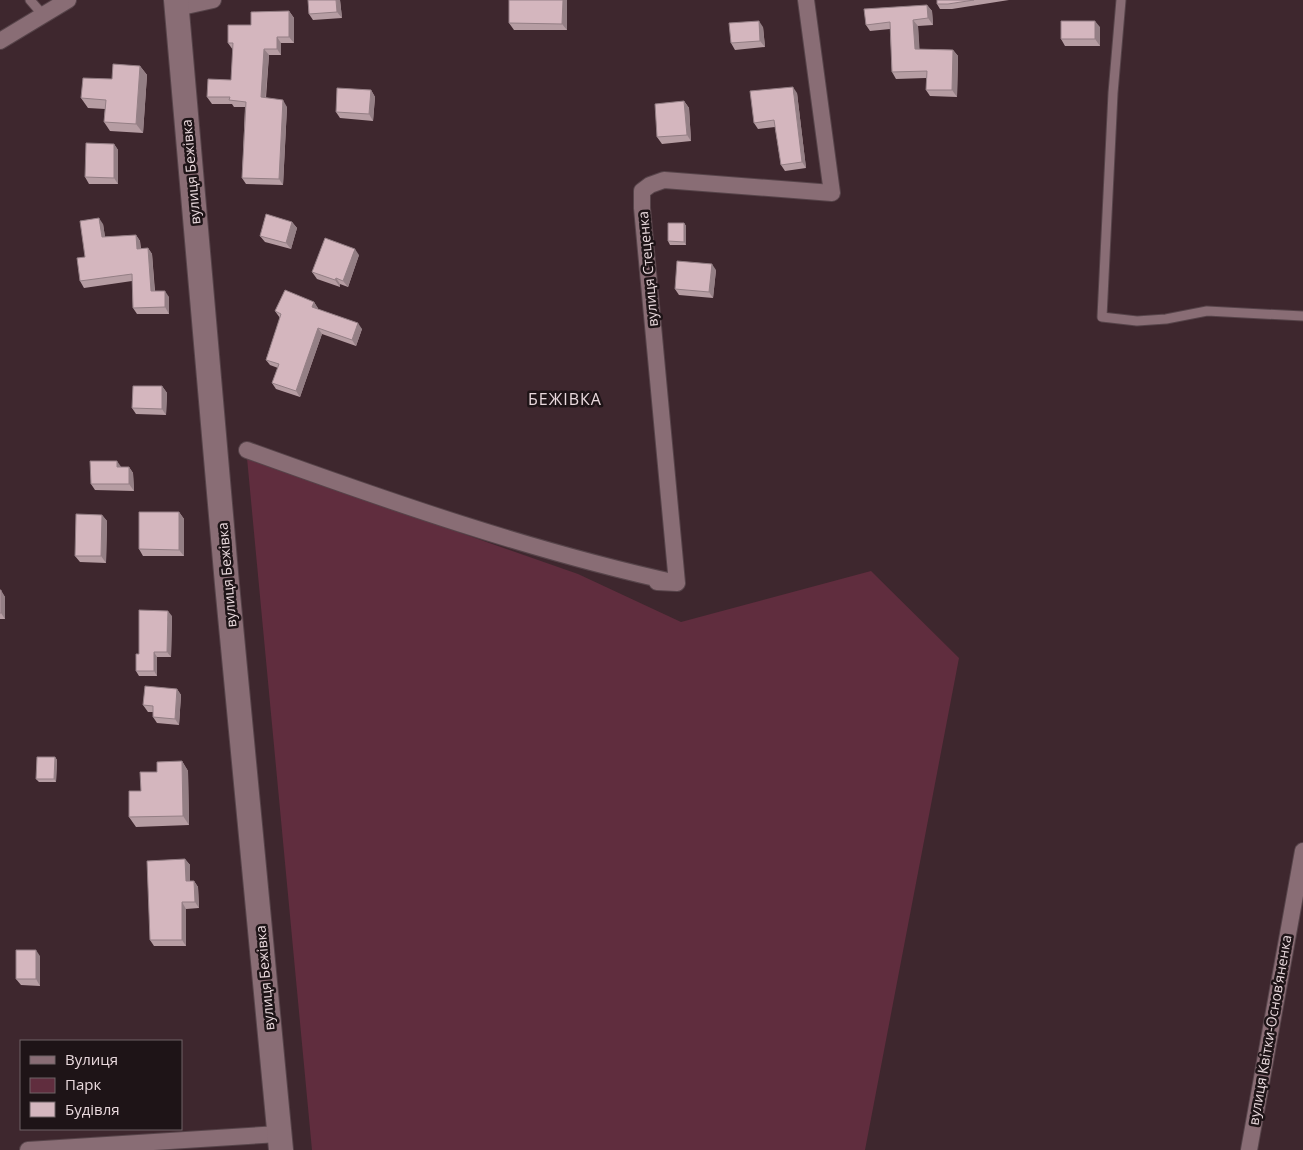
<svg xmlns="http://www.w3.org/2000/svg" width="1303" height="1150" viewBox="0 0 1303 1150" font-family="'Open Sans',sans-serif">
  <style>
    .green { fill: #602d3e }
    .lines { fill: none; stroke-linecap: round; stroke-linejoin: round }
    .service-casing { stroke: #57444a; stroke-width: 11 }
    .minor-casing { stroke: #57444a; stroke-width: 18 }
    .secondary-casing { stroke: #57444a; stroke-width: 26 }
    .service { stroke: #896d75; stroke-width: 9 }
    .minor { stroke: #896d75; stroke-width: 16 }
    .secondary { stroke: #896d75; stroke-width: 24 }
    .wall { fill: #b69da3 }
    .shaded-wall { fill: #947f85 }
    .building { fill: #d4b6be; stroke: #947f85 }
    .labels { text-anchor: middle; stroke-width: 5; stroke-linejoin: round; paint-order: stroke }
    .street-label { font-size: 14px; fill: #e9d9dd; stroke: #1e1417 }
    .quarter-label { font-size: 16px; letter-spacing: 1px; fill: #e9d9dd; stroke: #1e1417 }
  </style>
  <rect width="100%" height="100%" fill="#3e272e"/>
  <!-- green -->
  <path class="green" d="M247,458l331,116 103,48 190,-51 88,87 -94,492h-553z"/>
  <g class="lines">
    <!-- service casing -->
    <g class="service-casing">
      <path id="service" d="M30,0l13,15
        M1121,0l-8,93 -11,224 35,4 29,-2 41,-8 96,5"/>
    </g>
    <!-- minor casing -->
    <g class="minor-casing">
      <path id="minor" d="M177,8l36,-8
        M0,41l68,-41
        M247,450c141,51 284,101 430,133l-20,-1
        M677,583l-35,-375v-17l8,-6 14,-5 168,13 -26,-193
        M28,1150l251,-16
        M1249,1150l54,-299"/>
    </g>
    <!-- secondary casing -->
    <g class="secondary-casing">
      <path id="secondary" d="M176,0l51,584 54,566"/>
    </g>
    <!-- service -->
    <use href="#service" class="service"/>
    <!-- minor -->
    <use href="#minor" class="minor"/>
    <!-- secondary -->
    <use href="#secondary" class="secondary"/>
  </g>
  <!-- wall -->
  <path class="wall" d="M308,0h32l2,18 -29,2 -4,-6z
    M509,0h58v30h-53l-5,-7z
    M937,0h72l-57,9h-12l-3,-5z
    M927,5l5,6 1,14 -15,1 1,23 34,1 5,6 -1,41 -27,-1 -4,-6v-12l-30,1 -4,-7 -2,-43 -20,2 -4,-6z
    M289,11l5,7v25h-13v12h-12l-3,43 21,9 -4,78 -37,-1 -4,-6 3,-71h-11l-2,-3h-20l-5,-7 24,-17 2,-30 -5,-7 23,-18z
    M763,27l2,20 -30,3 -4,-7z
    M1100,27v19h-35l-4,-7z
    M140,66l7,9 -4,58 -33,-2 -6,-9 1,-13 -17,-1 -7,-10 31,-19z
    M371,90l4,7 -2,24 -33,-3 -4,-6z
    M797,93l9,75 -21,3 -4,-6 -6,-38 -17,2 -4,-6z
    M684,101l5,7 2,33 -29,3 -5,-7z
    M114,144l4,6v34h-29l-4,-7z
    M292,222l5,6 -6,21 -26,-7 -5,-6z
    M684,223l2,3v19h-16l-2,-4z
    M103,224l2,13 31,-2 4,6 1,8 7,-1 4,6 3,37 14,6v17h-32l-4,-6 -1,-27 -48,7 -4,-7 5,-24z
    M359,255l-11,32 -8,-3v3l-23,-8 -5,-7z
    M716,270l-3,28 -34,-3 -4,-6z
    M314,302l4,7 44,20 -6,17 -34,-12 -22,63 -24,-8 -4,-6 6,-15 -8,-3 -4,-5 14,-42 -5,-7z
    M162,386l5,7 -1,22 -30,-1 -4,-6z
    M121,467h8l4,6 1,18 -39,-1 -4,-6z
    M179,512l5,7v37h-41l-4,-7z
    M102,515l5,6 -1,42 -26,-1 -5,-6z
    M0,590l5,7v22h-5z
    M172,616l-1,41h-14v19h-18l-3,-5 3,-17z
    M177,689l4,6 -2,30 -22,-2 -4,-6v-5h-5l-5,-7z
    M55,757l2,3 -1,22h-17l-3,-3z
    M182,761l6,10 1,54 -53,2 -7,-10 12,-26 16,-19z
    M185,859l5,6v16h4l4,6 1,21 -13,1v37h-32l-4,-6z
    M40,956v30l-19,-1 -5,-6z"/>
  <!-- shaded-wall -->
  <path class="shaded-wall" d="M336,0h4l2,18 -5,-6z
    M563,0h4v30l-5,-6z
    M927,5l5,6 1,14 -5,-7z
    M289,11l5,7v25l-5,-6z
    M913,20l5,6 2,29 -5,-6z
    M759,21l4,6 2,20 -5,-6z
    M1095,21l5,6v19l-5,-7z
    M277,37l4,6v12l-4,-6z
    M264,49l5,6 -4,48 -4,-6z
    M953,50l5,6 -1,41 -5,-7z
    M140,66l7,9 -4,58 -7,-9z
    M793,87l4,6 9,75 -4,-6z
    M371,90l4,7 -2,24 -4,-7z
    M283,100l4,7 -4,78 -4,-6z
    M684,101l5,7 2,33 -4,-6z
    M114,144l4,6v34l-4,-6z
    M99,218l4,6 3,19 -4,-6z
    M292,222l5,6 -6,21 -5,-6z
    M684,223l2,3v19l-2,-3z
    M136,235l4,6 1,14 -4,-6z
    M148,248l4,6 3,43 -4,-6z
    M355,249l4,6 -11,32 -5,-6z
    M712,264l4,6 -3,28 -4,-6z
    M336,278l4,6v3l-5,-7z
    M165,291l4,6v17l-4,-7z
    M314,302l4,6 -2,4 -4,-5z
    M358,323l4,6 -6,17 -4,-6z
    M318,328l4,6 -22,63 -4,-6z
    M162,386l5,7 -1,22 -4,-6z
    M117,461l5,7 -5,-1z
    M129,467l4,6 1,18 -5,-7z
    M179,512l5,7v37l-5,-6z
    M102,515l5,6 -1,42 -5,-7z
    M1,590l4,7v22l-4,-6z
    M168,611l4,5 -1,41 -4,-5z
    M154,652l3,5v19l-3,-5z
    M177,689l4,6 -2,30 -4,-6z
    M55,757l2,3 -1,22 -2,-3z
    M182,761l6,10 1,54 -6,-9z
    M185,859l5,6v23l-4,-7z
    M194,881l4,6 1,21 -4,-6z
    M182,902l4,7v37l-4,-6z
    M36,950l4,6v30l-4,-7z"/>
  <!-- building -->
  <path class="building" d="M308,0h28l1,12 -28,2z
    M509,0h54l-1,24 -53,-1z
    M937,0h37l-26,4h-11z
    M927,5l1,13 -15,2 2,29 38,1 -1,40h-26l1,-19 -35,1 -2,-50 -24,3 -2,-16z
    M289,11v26h-12v12h-13l-3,48 22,3 -4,79 -37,-1 4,-76 -17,-2 1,-3h-23l1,-18 23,1 2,-37h-5v-18h23v-13z
    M759,21l1,20 -29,2 -2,-20z
    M1061,21h34v18h-34z
    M113,64l27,2 -4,58 -32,-2 2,-22 -25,-2 2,-20 29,1z
    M793,87l9,75 -21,3 -7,-45 -20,3 -4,-32z
    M337,88l34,2 -2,24 -33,-2z
    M684,101l3,34 -30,2 -2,-33z
    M86,143l28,1v34l-29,-1z
    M266,214l26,8 -6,21 -26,-7z
    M99,218l3,19 34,-2 1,14 11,-1 3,43h14v16l-32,1 -1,-34 -52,7 -3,-23 8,-1 -5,-36z
    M668,223h16v19l-16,-1z
    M325,238l30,11 -12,32 -7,-3 -1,2 -23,-8z
    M677,261l35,3 -3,28 -34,-3z
    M285,290l29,12 -2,5 46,16 -6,17 -34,-12 -22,63 -24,-8 7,-19 -13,-4 15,-46 -6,-3z
    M133,386h29v23l-30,-1z
    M90,461h27v6h12v17h-38z
    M139,512h40v38l-40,-1z
    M76,514l26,1 -1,41h-26z
    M0,590h1v23h-1z
    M139,610l29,1 -1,41h-13v19h-18v-17h3z
    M145,686l32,3 -2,30 -22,-2v-11l-10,-1z
    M37,757h18l-1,22h-18z
    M182,761l1,55 -54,1v-26h12l-1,-19h17v-10z
    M185,859l1,22h8l1,21h-13v38h-32l-3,-79z
    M16,950h20v29h-20z"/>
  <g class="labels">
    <!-- street labels -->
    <g class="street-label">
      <text transform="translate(191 172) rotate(-95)" y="5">вулиця Бежівка</text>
      <text transform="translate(648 269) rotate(-95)" y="5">вулиця Стеценка</text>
      <text transform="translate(227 575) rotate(-95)" y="5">вулиця Бежівка</text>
      <text transform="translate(265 978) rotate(-95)" y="5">вулиця Бежівка</text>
      <text transform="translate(1270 1030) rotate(-80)" y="5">вулиця Квітки-Основʼяненка</text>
    </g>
    <!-- quarter labels -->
    <g class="quarter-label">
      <text x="565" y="405">БЕЖІВКА</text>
    </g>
  </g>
  <!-- legend -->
  <rect x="20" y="1040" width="162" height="90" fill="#1e1417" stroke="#6f6366"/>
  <rect x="30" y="1056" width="25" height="8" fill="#896d75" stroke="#6f6366"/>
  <text x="65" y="1065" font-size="15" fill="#e9d9dd">Вулиця</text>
  <rect x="30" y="1078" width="25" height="15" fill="#602d3e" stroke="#6f6366"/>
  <text x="65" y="1090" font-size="15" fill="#e9d9dd">Парк</text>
  <rect x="30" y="1102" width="25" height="15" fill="#d4b6be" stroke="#6f6366"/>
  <text x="65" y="1115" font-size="15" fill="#e9d9dd">Будівля</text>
</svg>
